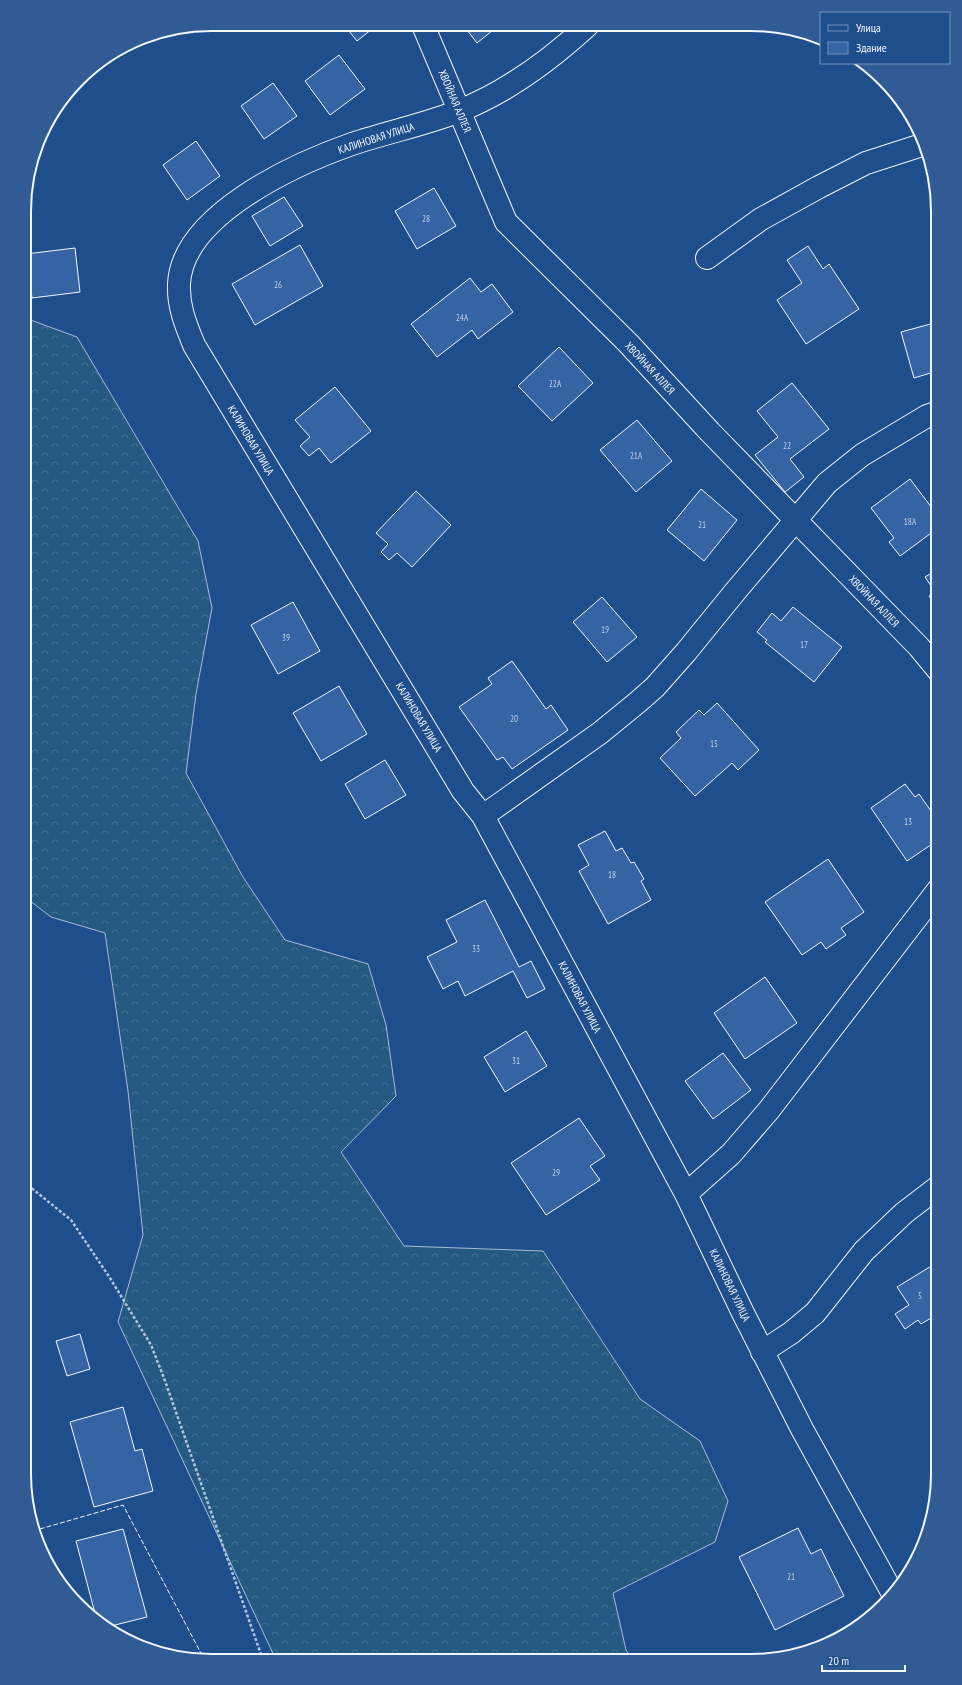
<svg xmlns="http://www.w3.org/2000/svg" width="962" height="1685" viewBox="0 0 962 1685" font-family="'PT Sans Narrow',sans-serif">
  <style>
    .forest { fill: url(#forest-crowns); stroke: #a8bbd7 }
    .building { fill: #3563a3; stroke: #f2f6ff }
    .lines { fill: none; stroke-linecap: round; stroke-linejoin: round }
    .minor-casing { stroke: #f2f6ff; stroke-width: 24 }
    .path { stroke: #b3c4dc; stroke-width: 2.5; stroke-dasharray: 3 2; stroke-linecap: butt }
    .minor { stroke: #1f4e8c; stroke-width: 22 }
    .fence { stroke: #f2f6ff; stroke-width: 1; stroke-dasharray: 5 2; stroke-linecap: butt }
    .labels { text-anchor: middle; stroke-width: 3; stroke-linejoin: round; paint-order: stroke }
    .number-label { font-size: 9px; fill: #c3d1e8 }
    .street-label { font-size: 11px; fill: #f2f6ff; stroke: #1f4e8c }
    .rim { fill: none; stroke: #f2f6ff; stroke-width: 2 }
  </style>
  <defs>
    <pattern id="forest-crowns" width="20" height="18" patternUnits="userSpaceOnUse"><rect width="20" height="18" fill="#245a82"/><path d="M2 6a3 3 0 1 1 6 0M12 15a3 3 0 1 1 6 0" fill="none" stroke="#447295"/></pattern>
  </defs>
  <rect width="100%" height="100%" fill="#1f4e8c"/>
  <!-- forest -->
  <path class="forest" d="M25,318l52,19 121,204 14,67 -16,86 -10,79 57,104 42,63 83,24 18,61 10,71 -55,56 63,94 139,5 97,148 60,42 28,60 -13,41 -102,51 13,57 7,11 -357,-1 -158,-338 25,-87 -15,-144 -23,-158 -54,-16 -26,-20z"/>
  <!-- building -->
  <path class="building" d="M344,25h33l-20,16z
    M464,26h34l-21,17z
    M339,55l26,34 -35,26 -25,-34z
    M273,83l24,33 -33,23 -23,-33z
    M196,141l24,35 -33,24 -24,-35z
    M434,188l22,38 -39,23 -22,-38z
    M284,197l19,29 -33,20 -18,-30z
    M300,245l23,41 -68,39 -23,-41z
    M808,246l15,23 6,-5 30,45 -53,35 -29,-44 25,-17 -15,-23z
    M75,248l5,44 -48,6 -6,-44z
    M470,278l11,14 11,-8 21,28 -35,27 -6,-9 -35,27 -26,-33z
    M938,322v56h-2l-2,-6 -20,6 -13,-46z
    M559,347l34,36 -41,38 -34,-35z
    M792,383l37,46 -39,30 14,18 -19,15 -30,-37 23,-18 -21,-26z
    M335,387l36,44 -40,32 -12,-15 -10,8 -9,-10 10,-9 -15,-17z
    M637,420l35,41 -36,31 -36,-42z
    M910,479l28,37v12l-38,28 -11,-14 5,-4 -23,-30z
    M701,489l36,31 -33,41 -37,-31z
    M416,491l35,34 -39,42 -15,-14 -8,7 -8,-8 7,-8 -12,-11z
    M938,569v41l-9,-14 6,-4 -10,-15z
    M602,597l35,40 -30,25 -34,-40z
    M293,602l27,49 -42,23 -27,-49z
    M793,607l49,40 -28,35 -49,-40 2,-2 -10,-8 15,-19 9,8z
    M512,661l34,48 5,-4 17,25 -56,39 -9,-12 -6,3 -38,-53 33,-23 -4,-6z
    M339,686l28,48 -46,27 -28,-48z
    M717,703l42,47 -21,20 -6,-7 -37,33 -35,-38 21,-20 -5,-6 23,-22 5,5z
    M385,760l21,35 -41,24 -20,-35z
    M905,784l10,13 4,-3 19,27 -5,2 5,6v11l-31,21 -36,-53z
    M605,831l11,20 6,-3 9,15 3,-1 10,17 -3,2 10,19 -43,24 -29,-53 10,-6 -11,-20z
    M828,859l36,53 -23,16 5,7 -20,14 -5,-7 -19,13 -37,-53z
    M485,900l34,67 12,-6 14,28 -18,9 -14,-27 -48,25 -7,-15 -15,8 -16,-32 30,-15 -11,-22z
    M765,977l32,46 -52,36 -31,-46z
    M526,1031l21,35 -42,26 -21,-35z
    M723,1053l28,37 -38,29 -28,-38z
    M579,1118l26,38 -15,10 10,14 -54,35 -35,-52z
    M933,1265l5,7v42l-17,10 -3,-4 -13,9 -10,-15 14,-9 -12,-18z
    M80,1334l10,35 -23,7 -11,-35z
    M123,1407l12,44 7,-2 11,42 -59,16 -24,-85z
    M798,1528l13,26 10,-5 23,47 -69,34 -36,-73z
    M123,1529l24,88 -40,10 -10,-6 -21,-80z"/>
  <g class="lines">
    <!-- minor casing -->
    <g class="minor-casing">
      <path id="minor" d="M423,25l83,197 122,121 82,89 209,215 19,23
        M587,26c-38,35 -80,66 -128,85 -35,14 -72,21 -107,33 -57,20 -170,71 -173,140 -1,23 7,41 15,61l269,446 20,25 203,378 56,117 60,118 91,165
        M707,258l54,-39 58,-32 47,-24 59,-19
        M483,816l117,-83 38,-31 17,-15 31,-35 48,-59 93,-110 35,-28 65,-39 11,-4
        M686,1194l45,-40 38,-44 169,-220
        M762,1352l29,-19 24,-20 49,-62 40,-38 34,-26"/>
    </g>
    <!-- path -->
    <path class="path" d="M24,1182l47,38 39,58 41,67 13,33 99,282"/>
    <!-- minor -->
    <use href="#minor" class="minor"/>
    <!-- fence -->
    <path class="fence" d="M33,1531l90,-26 81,154"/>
  </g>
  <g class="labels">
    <!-- number labels -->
    <g class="number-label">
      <text x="426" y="222">28</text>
      <text x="278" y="288">26</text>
      <text x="462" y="321">24А</text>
      <text x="555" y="387">22А</text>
      <text x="787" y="449">22</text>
      <text x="636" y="459">21А</text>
      <text x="910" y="525">18А</text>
      <text x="702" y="528">21</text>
      <text x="605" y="633">19</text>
      <text x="286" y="641">39</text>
      <text x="804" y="648">17</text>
      <text x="514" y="722">20</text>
      <text x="714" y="747">15</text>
      <text x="908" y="825">13</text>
      <text x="612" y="878">18</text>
      <text x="476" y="952">33</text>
      <text x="516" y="1064">31</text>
      <text x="556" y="1176">29</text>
      <text x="920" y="1299">5</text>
      <text x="791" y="1580">21</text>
    </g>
    <!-- street labels -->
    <g class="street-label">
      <text transform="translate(455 101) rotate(67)" y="4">ХВОЙНАЯ АЛЛЕЯ</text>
      <text transform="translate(376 138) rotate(-18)" y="4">КАЛИНОВАЯ УЛИЦА</text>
      <text transform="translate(650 368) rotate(47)" y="4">ХВОЙНАЯ АЛЛЕЯ</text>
      <text transform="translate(251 440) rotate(59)" y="4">КАЛИНОВАЯ УЛИЦА</text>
      <text transform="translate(874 601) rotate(46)" y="4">ХВОЙНАЯ АЛЛЕЯ</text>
      <text transform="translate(419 717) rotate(59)" y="4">КАЛИНОВАЯ УЛИЦА</text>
      <text transform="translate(580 997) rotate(62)" y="4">КАЛИНОВАЯ УЛИЦА</text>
      <text transform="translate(730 1285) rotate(64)" y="4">КАЛИНОВАЯ УЛИЦА</text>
    </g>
  </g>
  <!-- crop -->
  <path d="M0 0H962V1685H0ZM211 31H751A180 180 0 0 1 931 211V1474A180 180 0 0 1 751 1654H211A180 180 0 0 1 31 1474V211A180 180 0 0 1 211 31Z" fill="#305b95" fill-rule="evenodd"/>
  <path class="rim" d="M211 31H751A180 180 0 0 1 931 211V1474A180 180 0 0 1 751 1654H211A180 180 0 0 1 31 1474V211A180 180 0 0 1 211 31Z"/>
  <!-- legend -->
  <rect x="820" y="12" width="130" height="52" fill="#1f4e8c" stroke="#7391ba"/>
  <rect x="828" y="25" width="20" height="6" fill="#1f4e8c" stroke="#7391ba"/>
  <text x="856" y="32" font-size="12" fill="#f2f6ff">Улица</text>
  <rect x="828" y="42" width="20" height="12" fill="#3563a3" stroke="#7391ba"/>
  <text x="856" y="52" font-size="12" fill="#f2f6ff">Здание</text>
  <!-- scale -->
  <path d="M822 1665v6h83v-6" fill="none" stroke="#f2f6ff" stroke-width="2"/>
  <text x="828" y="1665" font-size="12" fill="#f2f6ff" stroke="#1f4e8c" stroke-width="3" paint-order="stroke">20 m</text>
</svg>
